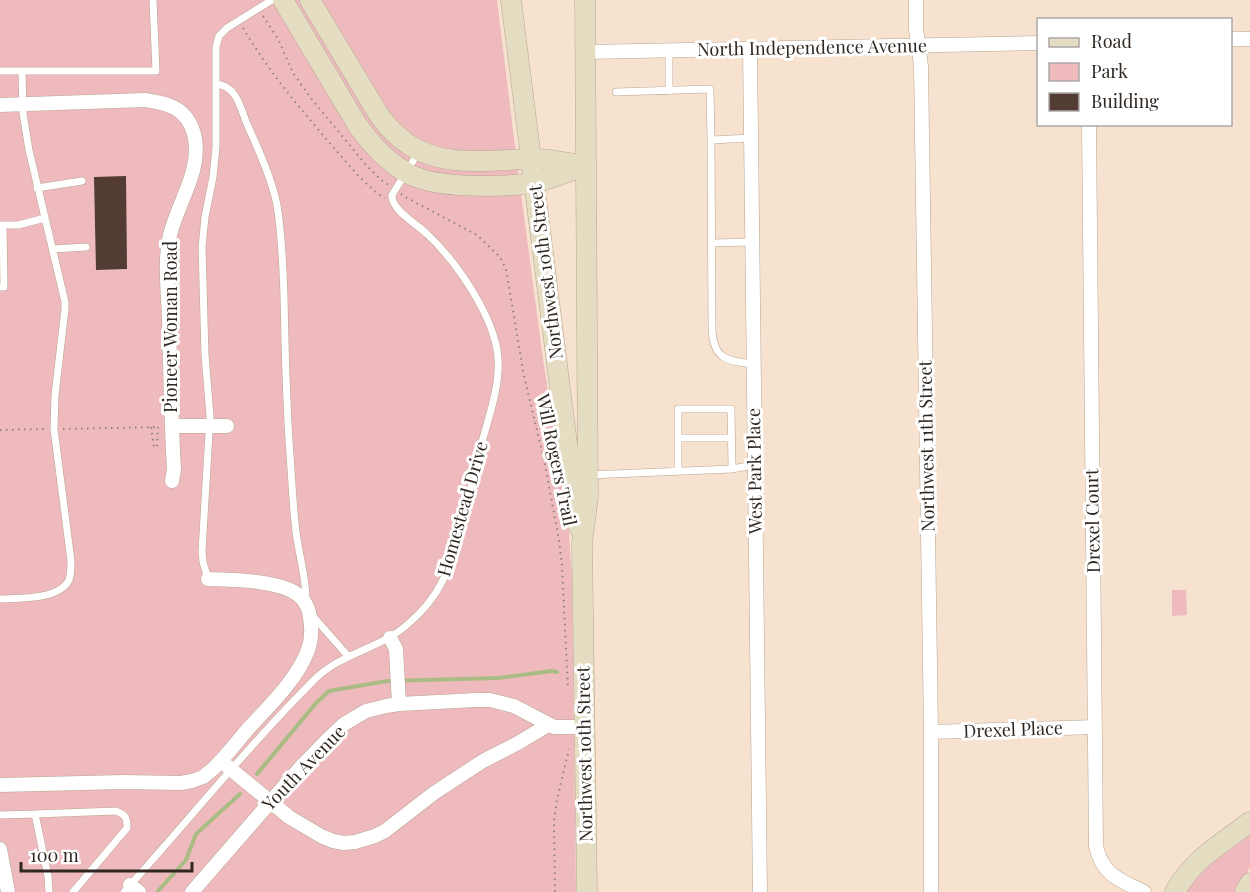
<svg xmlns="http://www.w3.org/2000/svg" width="1250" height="892" viewBox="0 0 1250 892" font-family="'Playfair Display',serif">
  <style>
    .green { fill: #efbabe }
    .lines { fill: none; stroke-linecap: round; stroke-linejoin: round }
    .stream { stroke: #aabc83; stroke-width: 4 }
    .building { fill: #533c34 }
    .lane-casing { stroke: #b8a592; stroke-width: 8 }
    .street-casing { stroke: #b8a592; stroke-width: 15 }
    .secondary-casing { stroke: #b8a592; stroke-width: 21 }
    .path { stroke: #908375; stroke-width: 2; stroke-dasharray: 1.5 4.5; stroke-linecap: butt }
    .lane { stroke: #fff; stroke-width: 7 }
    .street { stroke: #fff; stroke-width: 14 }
    .secondary { stroke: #e4ddc2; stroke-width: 20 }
    .labels { text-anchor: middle; stroke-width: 6; stroke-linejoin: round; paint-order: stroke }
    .street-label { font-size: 18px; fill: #2f2720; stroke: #fff }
  </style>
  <rect width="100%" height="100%" fill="#f6e2ce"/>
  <!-- green -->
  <path class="green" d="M0,0h497l21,171 25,188 25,159 4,61 4,313h-576z
    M1172,590h14l1,25 -15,1z
    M1250,831v36l-12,25h-54l11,-18z"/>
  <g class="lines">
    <!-- stream -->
    <path class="stream" d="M257,774l59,-71 13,-12 58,-10 111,-3 54,-7 5,1
      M158,891l28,-31 10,-26 44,-40"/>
  </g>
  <!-- building -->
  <path class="building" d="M126,176l1,93 -31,1 -2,-93z"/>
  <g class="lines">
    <!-- lane casing -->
    <g class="lane-casing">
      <path id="lane" d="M0,71h156l-3,-71
        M216,84c21,2 24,23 31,40 11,24 25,55 30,81 5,30 6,61 7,91 1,53 2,106 6,159 2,26 3,52 6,77 3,23 10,45 10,68
        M669,91v-40
        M616,92l94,-3 1,51
        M751,138l-40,2 1,188c1,31 14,33 42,36
        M37,188l45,-7
        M1,225h17l27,-7
        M712,243l40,-1
        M53,249l33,-2
        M0,287h4l-1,-62
        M678,438h53
        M678,471v-62h53l1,60
        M589,475l143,-6 22,-4
        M208,579l-5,-17 -1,-11 8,-135 -5,-61 -3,-108 3,-30 8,-40 3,-30v-100l3,-11 8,-8 45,-28
        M0,599c19,-1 59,1 69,-19 2,-6 2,-13 2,-19l-17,-132 1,-34 10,-86v-7l-36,-152 -6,-37 -1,-42
        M311,614l37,42
        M35,814l81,-3c10,4 11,7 11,17l-54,64
        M0,815l35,-1 13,62 1,16
        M124,892c64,-71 124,-146 191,-213 28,-27 65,-30 93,-55 14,-12 26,-26 34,-42 8,-16 13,-34 18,-52 8,-29 15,-58 22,-88 7,-26 18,-56 16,-84 -3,-41 -42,-97 -71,-124 -10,-10 -36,-24 -35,-39l26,-42"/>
    </g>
    <!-- street casing -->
    <g class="street-casing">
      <path id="street" d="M916,0v29l5,37 10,666v160
        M1230,39h20
        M750,49l10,843
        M586,52l452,-9
        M0,105l145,-5c23,3 42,8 49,34 9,35 -16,68 -24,101 -6,26 -2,56 -1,83 1,50 2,101 5,151l-2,12
        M1089,125l7,721c6,29 24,34 48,46
        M172,426h55
        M390,638l6,11 3,55
        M931,732l164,-5
        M221,761l68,56 32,19 12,5 11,2 11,-1 20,-6 10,-5 49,-38 49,-32 35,-18 30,-18
        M0,785l123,-3 58,1 11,-2 11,-4 11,-9c12,-12 22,-25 33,-38 21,-23 50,-50 61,-80 4,-11 4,-21 2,-32 -1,-12 -8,-23 -20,-28 -23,-10 -57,-10 -82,-11
        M0,849l8,43
        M130,885l9,7
        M192,892l107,-123 28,-29 17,-16 22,-13 20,-5 13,-2 77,-4h14l24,6 40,21h32"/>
    </g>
    <!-- secondary casing -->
    <g class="secondary-casing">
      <path id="secondary" d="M283,0l75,126c14,19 30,37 51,48 28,15 92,13 124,9 16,-3 37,-12 53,-18
        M310,0l69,115c8,11 17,21 29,29 34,24 82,16 122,15 16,-1 34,3 50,6
        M511,0l63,499 5,28
        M585,0l3,497 -6,46 5,349
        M1175,892c16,-31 47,-49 75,-70
        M1245,892l5,-9"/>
    </g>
    <!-- path -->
    <path class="path" d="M263,16l15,23 15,34 17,24 56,68 15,15 8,5
      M243,28c26,44 59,83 92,121 14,16 32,39 50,49
      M401,194l6,4 70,37 23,22 6,12 18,107 20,84 15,80 3,26 6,124
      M151,427l3,20h3l1,-20
      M63,429l96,-2
      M0,430l45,-1
      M555,892l-1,-71 3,-21 12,-51"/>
    <!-- lane -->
    <use href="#lane" class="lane"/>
    <!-- street -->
    <use href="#street" class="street"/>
    <!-- secondary -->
    <use href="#secondary" class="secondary"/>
  </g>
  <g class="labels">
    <!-- street labels -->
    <g class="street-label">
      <text transform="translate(812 48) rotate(-1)" y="6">North Independence Avenue</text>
      <text transform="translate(546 272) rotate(-97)" y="6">Northwest 10th Street</text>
      <text transform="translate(171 327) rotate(-90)" y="6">Pioneer Woman Road</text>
      <text transform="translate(927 446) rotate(-91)" y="6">Northwest 11th Street</text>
      <text transform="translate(556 460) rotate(78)" y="6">Will Rogers Trail</text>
      <text transform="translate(755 471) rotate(-91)" y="6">West Park Place</text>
      <text transform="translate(463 509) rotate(-74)" y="6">Homestead Drive</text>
      <text transform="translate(1093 521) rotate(-91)" y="6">Drexel Court</text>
      <text transform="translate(1013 730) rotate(-2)" y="6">Drexel Place</text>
      <text transform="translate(585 754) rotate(-91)" y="6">Northwest 10th Street</text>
      <text transform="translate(304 768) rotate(-46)" y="6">Youth Avenue</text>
    </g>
  </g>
  <!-- legend -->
  <rect x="1037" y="18" width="195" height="108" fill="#ffffff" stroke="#aca9a6" stroke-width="1.5"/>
  <rect x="1049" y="38" width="30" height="9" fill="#e4ddc2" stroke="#aca9a6" stroke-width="1.5"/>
  <text x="1091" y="48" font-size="18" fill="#2f2720">Road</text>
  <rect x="1049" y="63" width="30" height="18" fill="#efbabe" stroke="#aca9a6" stroke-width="1.5"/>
  <text x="1091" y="78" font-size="18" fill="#2f2720">Park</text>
  <rect x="1049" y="93" width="30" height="18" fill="#533c34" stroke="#aca9a6" stroke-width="1.5"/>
  <text x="1091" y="108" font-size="18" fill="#2f2720">Building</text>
  <!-- scale -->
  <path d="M21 862v9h171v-9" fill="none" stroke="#2f2720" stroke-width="3"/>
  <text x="30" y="862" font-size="18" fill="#2f2720" stroke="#ffffff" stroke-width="4.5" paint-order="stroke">100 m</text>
</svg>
